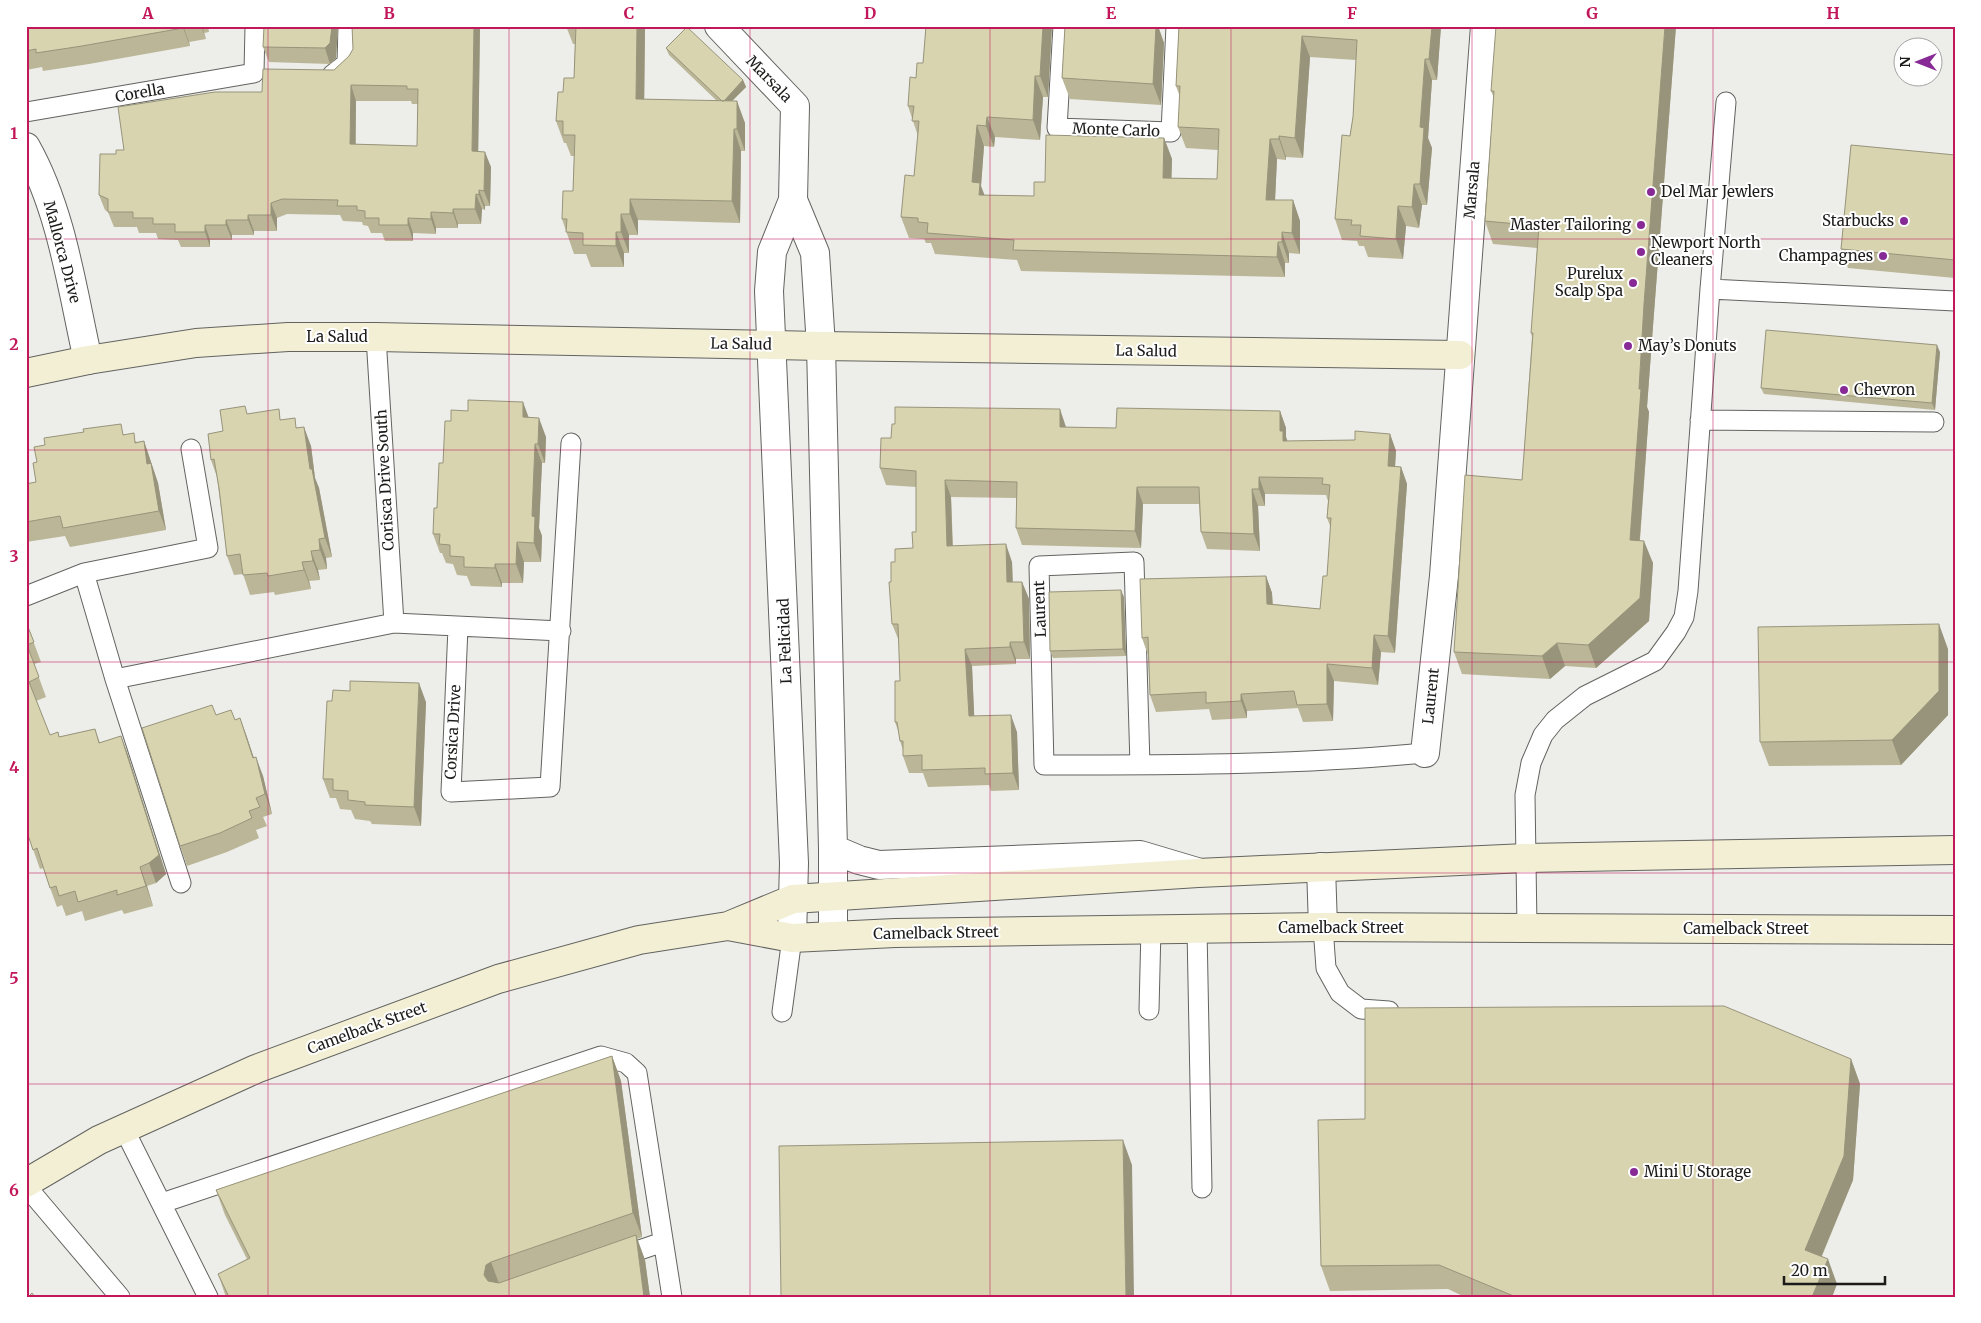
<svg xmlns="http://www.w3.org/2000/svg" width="1981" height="1323" viewBox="0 0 1981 1323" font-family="Merriweather,serif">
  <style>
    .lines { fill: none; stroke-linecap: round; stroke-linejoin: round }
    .lane-casing { stroke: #636360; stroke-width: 21 }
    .street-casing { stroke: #636360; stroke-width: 30 }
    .secondary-casing { stroke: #636360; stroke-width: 30 }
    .lane { stroke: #fff; stroke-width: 19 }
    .street { stroke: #fff; stroke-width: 28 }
    .secondary { stroke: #f2efd4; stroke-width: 28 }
    .wall { fill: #bab697; fill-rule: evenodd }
    .shaded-wall { fill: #97947b }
    .building { fill: #d8d4b0; stroke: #97947b; fill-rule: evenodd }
    .grid { fill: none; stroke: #c2185b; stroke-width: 1; stroke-opacity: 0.55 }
    .poi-dot { fill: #872a96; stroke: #fff; stroke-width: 2 }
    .labels { text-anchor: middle; stroke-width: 4; stroke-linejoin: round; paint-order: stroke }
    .street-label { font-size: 15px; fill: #1c1b1a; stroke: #fff }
    .poi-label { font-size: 15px; fill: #1c1b1a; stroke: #fff; text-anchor: start }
    .neatline { fill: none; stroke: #c2185b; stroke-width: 2 }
    .grid-label { font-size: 16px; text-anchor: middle; font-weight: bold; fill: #c2185b }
  </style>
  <rect width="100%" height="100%" fill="#edede9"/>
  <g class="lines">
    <!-- lane casing -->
    <g class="lane-casing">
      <path id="lane" d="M1063,26l-6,102 114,4 5,-106
        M332,75l15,-12 1,-37
        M26,112l228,-39 1,-47
        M1710,289l245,12
        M376,337l18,286
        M1700,420l234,2
        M84,573l31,106 66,204
        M26,596l58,-23 124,-25 -17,-99
        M458,627l-7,165 99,-5 21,-344
        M115,679l279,-56 167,8
        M1140,765l-6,-203 -95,4 5,199c127,0 255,0 381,-12
        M1323,927l3,41 14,25 21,16 28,2
        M1527,928l-2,-133 6,-32 12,-28 12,-15 30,-24 70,-35 21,-29 8,-15 4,-26 22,-302 16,-187
        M1197,929l5,259
        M1149,1010l2,-82
        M782,1012l10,-74
        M124,1129l84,168
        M26,1186l94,111
        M162,1203l439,-147 25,7 11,10 35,224
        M616,1258l47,-16"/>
    </g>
    <!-- street casing -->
    <g class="street-casing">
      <path id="street" d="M719,26l76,80 -2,94 -21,52 -3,39 25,572 -2,75
        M26,147c36,64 46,142 62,213
        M793,200l22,53 6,93 12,503v87
        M1425,753l19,-177 41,-550
        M833,849l26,11 20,5 261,-10 57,17
        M1321,867l2,60"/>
    </g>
    <!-- secondary casing -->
    <g class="secondary-casing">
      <path id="secondary" d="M26,373l62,-13 108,-17 92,-6h88l445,9 639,9
        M728,926l64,12 103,-5 428,-6 632,3
        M26,1183l73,-43 157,-71 242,-90 141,-39 89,-14 65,-27 405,-26 328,-15 429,-8"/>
    </g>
    <!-- lane -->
    <use href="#lane" class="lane"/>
    <!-- street -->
    <use href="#street" class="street"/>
    <!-- secondary -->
    <use href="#secondary" class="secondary"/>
  </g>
  <!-- wall -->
  <path class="wall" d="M26,26h182l1,6 -5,1 2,6 -17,3 1,4 -101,18 -46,7 -1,-4 -16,3z
    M338,26l-2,32 -6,6 -61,-2 -6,-15z
    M352,26h128l-2,125 13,16 -1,39h-5v4l-3,-1 -1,15h-23v4h-22v6l-23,-1v8h-28l-3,-8h-11l-3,-7 -5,-1 -1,-3 -19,-1 -3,-6 -53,-1 -10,4v13h-23v4h-22v5h-22v7h-29l-3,-7 -20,-1 -2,-6h-17l-2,-6h-23l-6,-15 -3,-2 -6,-15 17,-41 8,-4 138,-58 72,-22 15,-14 4,-7zM356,101h55l1,3h6l-1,42 -61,-2z
    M566,26h79l-1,73 73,2 -48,-46 -3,-7 77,32 3,7 -14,14 13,22v28h-4l-1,72 -102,-3v15h-9v18h-5v14h-33l-5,-13h-12l-12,-35 11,-28 1,-35h-3l-5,-13h-2l-8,-22 7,-29 11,-14 1,-34h-2z
    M923,26h129l-4,71h-5l-3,43 -45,-3 -1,10 -10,-1 -3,40 3,9 50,1 11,-14 119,-44 8,21 -1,19 46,1 1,-29 -32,-2 -8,-21 2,-30 -4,-11 3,-60h262l-4,54h-5l-4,58 4,10 -5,57h-5l-3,23 -13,-2 -3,33 -35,-2 -4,-11h-5l-2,-5 -15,-1 -7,-21 18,-102 3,-57 -46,-3 -7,101 -17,-1v3l-9,-1 -2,41h18l7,21v33l-11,-1v10h-4v14l-264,-6 -4,-11 -82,-6 -4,-11h-5l-2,-4 -15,-1 -8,-21 13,-41 4,-40 -10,-30 8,-28 7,-15 3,-35h-3z
    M1065,26h93l6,17 -3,62 -91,-6 -8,-21z
    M1496,26h180l-23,300 -6,81 2,5 -9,128 13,23 -4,58 -53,47 -31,-2 -15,13 -88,-5 -8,-22 68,-172 10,-143 -1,-4 6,-85 -44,-4 -8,-23 9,-123 -3,-7z
    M1955,155v123l-107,-10 -7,-19z
    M1940,352l-5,58 -171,-16 -3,-6z
    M1280,411l6,17v9l1,4 68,-1 35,-6 6,17 -1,15 6,1 6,17 -12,169 -14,-1 -3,33 -44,-4 -1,40 -30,1 -5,-14 -51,3v7l-35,2 -3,-11 -53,3 -6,-17 -2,-40 -6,-17 124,-62 6,17 1,11 47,5 7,-33 4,-48 -4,-10 1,-17 -2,-6 -61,-1v12h-7l2,45 -53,-2 -6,-17 -2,-28h-56l-2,44 -119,-3 -6,-17 1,-30 -66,-1 2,49 59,16 1,20h9l7,17 1,60h-14v5l-44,2 2,50 43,16 2,58 -28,1 -2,-6 -61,2 -5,-14h-14l-6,-17v-6l-3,-9 -1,-8 -4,-11 5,-41 -1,-40 -7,-17 -1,-42 4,-20 18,-14 3,-16v-45l-30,-2 -6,-17 11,-30 4,-14 221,4z
    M248,414l35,6 15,8 13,18 4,32 4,10 13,69 -6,1 1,11 -9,1 2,10 -11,1 2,8 -36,6 -1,-3 -24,3 -7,-21 -9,1 -7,-19 -10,-79 -6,-17 12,-29z
    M529,418l17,19 -1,26h-3l-3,65 3,8 -1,26h-17l-1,21h-21v4l-31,-1 -4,-10 -10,-1 -4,-11 -7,-1 -4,-10h-2l-7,-19 10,-71z
    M124,434l13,8 7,-1 14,42 8,47 -96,17 -5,-11 -39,6v-58l10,-2z
    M1124,597l2,59 -73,2 -3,-7z
    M26,622l15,40 -7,2 12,33 -10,4 14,34 9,2 36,-8 5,14 21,-7 7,19 38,119 -10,9 -9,3 6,20 -29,8 -2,-4 -37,11 -3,-10 -16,5 -4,-11 -5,2 -14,-39 -3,1 -14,-40z
    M1948,649v66l-47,50 -132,1 -9,-24z
    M426,702l-5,124 -49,-2 -2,-3 -15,-2 -4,-9 -11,-1 -4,-11h-6l-7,-19z
    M216,715l19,5 5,-2 14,40 9,18 9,38 -9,3 4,9 -11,4 3,8 -32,14 -40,14 -7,-20z
    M612,1056l9,25 21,156 -5,2 8,21 5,37h-424l-8,-23 29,-15 -22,-44 -9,-25z
    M1851,1059l9,25 -7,96 -31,76 15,28 -5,13h-367l-17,-8 -118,2 -9,-25 44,-147z"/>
  <!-- shaded-wall -->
  <path class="shaded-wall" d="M183,26l6,16 1,4 -7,-18z
    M201,26h1l4,13z
    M332,26h6l-2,32 -6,6 -5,-16z
    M474,26h6l-2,141 -6,-16z
    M637,26h8l-1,94 -8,-21z
    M1043,26h9l-4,71 -8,-21z
    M1156,26h2l6,17 -3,62 -8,-21z
    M1432,26h9l-4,54 -8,-21z
    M1665,26h11l-23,300 -6,81 2,5 -11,151 -8,-23 14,-236z
    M1302,36l8,21 -7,101 -8,-20z
    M1425,59l7,21 -4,58 4,10 -5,57 -7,-21v-57z
    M1035,76l8,21 -3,43 -7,-20z
    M743,80l3,7 -21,21 -2,-6z
    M351,85l5,16 -1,58 -5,-15z
    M737,101l8,22v28l-8,-22z
    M987,117l8,20 -1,10 -8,-21z
    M977,125l7,21 -3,40 7,18 -1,11 -15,-33z
    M734,129l7,22 -1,72 -8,-22z
    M1279,136l7,21v3l-7,-21z
    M1164,138l8,21 -1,40 -8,-21z
    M1270,139l7,20 -3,62 -8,-21z
    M485,152l6,15 -1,39 -6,-15z
    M1414,184l8,21 -3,23 -7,-21z
    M479,190l6,16v4l-6,-15z
    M476,194l6,15 -1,15 -6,-15z
    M630,199l8,21v15l-8,-21z
    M1293,200l7,21v33l-8,-21z
    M271,203l6,15v13l-6,-16z
    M1398,206l8,20 -3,33 -7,-20z
    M453,209l5,15v4l-5,-15z
    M431,212l5,16v6l-5,-15z
    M621,214l8,21v18l-8,-21z
    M248,215l6,16v4l-6,-15z
    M408,218l5,15v8l-5,-16z
    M226,220l6,15v5l-6,-15z
    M205,225l5,15v7l-5,-15z
    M616,232l8,21v14l-8,-21z
    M1282,232l7,21v10l-7,-21z
    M1278,242l7,21v14l-8,-20z
    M1937,345l3,7 -5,58 -3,-7z
    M523,402l7,19 -7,-4z
    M1060,409l6,18v17l-6,-17z
    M1280,411l6,17v9l4,11 -1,10 -9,-27z
    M539,418l7,19 -1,26 -7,-19z
    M304,427l7,19 4,32 4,10 13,69 -7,-19 -15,-69z
    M1390,434l6,17 -2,32 -6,-17z
    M144,441l14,42 8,47 -7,-19 -12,-47z
    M535,444l7,19 -3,65 3,8 -1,26 -7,-19 -2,-27z
    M1401,467l6,17 -12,169 -7,-17z
    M1259,477l6,17v12l-6,-17z
    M945,480l6,17 2,66 -6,-17z
    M1137,487l6,17 -2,44 -6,-17z
    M1252,489l6,17 2,45 -6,-17z
    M319,539l7,19 1,11 -7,-19z
    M1644,541l9,22 -4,58 -53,47 -8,-23z
    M517,542l7,20 -1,21 -7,-19z
    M1006,544l6,18 1,37 -6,-17z
    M311,551l7,19 2,10 -7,-19z
    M302,562l7,19 2,8 -7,-19z
    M495,564l7,19v4l-7,-19z
    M1266,576l6,17 1,28 -6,-17z
    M1022,582l7,17 1,60 -6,-17z
    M1121,590l3,7 2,59 -3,-7z
    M1939,624l9,25v66l-47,50 -9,-25z
    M1374,635l7,17 -3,33 -6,-17z
    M1010,642l6,17v5l-6,-17z
    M1557,643l8,23 -15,13 -8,-23z
    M965,649l7,17 3,67 -6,-17z
    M1327,664l7,17 -1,40 -6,-17z
    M419,683l7,19 -5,124 -7,-19z
    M1241,694l6,17v7l-6,-17z
    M1011,715l6,17 2,58 -6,-17z
    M240,718l7,19 13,40 -7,-19z
    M121,736l7,19 38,119 -10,9 -7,-20z
    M256,757l7,19 9,38 -7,-20z
    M140,867l7,19 6,20 -7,-20z
    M612,1056l9,25 21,156 -9,-24z
    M1851,1059l9,25 -7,96 -39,94 -9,-24z
    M1123,1140l9,25 2,132h-8z
    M636,1235l9,25 5,37h-6z
    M1828,1259l9,25 -5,13h-20z
    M491,1262l9,24 -5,4 -11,-15 2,-10z"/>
  <!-- building -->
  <path class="building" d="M26,26h157v2l-101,18 -46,7v-4l-10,2z
    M264,26h68l-2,17 -5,5 -62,-1z
    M352,26h122l-2,125 13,1 -1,39 -5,-1v5l-3,-1 -1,15h-22v4l-22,-1v7l-23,-1v7h-29v-7h-14v-7l-8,-1v-4h-20l1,-6 -56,-1 -11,4v12h-23v5h-22v5h-21v7h-30v-8h-22v-6h-20v-6h-25v-13l-9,-4 1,-41h16v-4h8l-6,-43 97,-15h47l1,-23 71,1 15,-14 4,-7zM351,85l56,1v3h11l-1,57 -67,-2z
    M576,26h61l-1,73 101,2v28h-3l-2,72 -102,-2v15h-9v18h-5v14l-33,-1v-12l-17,-1 1,-13h-5l1,-28h10l2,-56h-12v-14h-7l2,-29h5l1,-14h10z
    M926,26h117l-3,50h-5l-2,44 -46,-3 -1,9 -9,-1 -5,57 8,1 -1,12 55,1v-14h11l1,-47 118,3 -1,40 54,1 2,-50 -41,-2 2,-41h-4l3,-60h253l-3,33h-4l-5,68 4,1 -4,56h-6l-2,23 -14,-1 -2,33 -36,-3 1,-11h-10l1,-5 -17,-1 7,-84 8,1 3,-19 4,-77 -55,-4 -7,102 -16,-2v3h-9l-4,61h27l-1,33 -10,-1v10h-4l-1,15 -264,-7 1,-10 -87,-7 1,-10 -10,-1v-4l-17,-1 4,-42 9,1 5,-55h-7l2,-15h-6l2,-29 6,1 1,-15h6z
    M1065,26h91l-3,58 -91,-6z
    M1496,26h169l-21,278 -5,85h2l-11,151 14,1 -4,57 -52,47 -31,-2 -15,13 -88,-4 11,-177 57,5 11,-147h-2l8,-107 -54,-5 9,-130h-3z
    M687,27l56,53 -19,21h-2l-56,-53z
    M1851,145l104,10v105l-114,-11z
    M1766,330l171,15 -5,58 -171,-15z
    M468,400l55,2v15l16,1 -1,26h-3l-3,72 3,1 -1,26 -17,-1 -1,22h-21v4l-31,-1v-10l-14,-1v-11l-11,-1 1,-10h-7l1,-26h3l2,-45h4l2,-42h6v-11l17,1z
    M245,406l2,8 32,-5 1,11 15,-2 1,10 8,-1 6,42h2l13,69 -6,1 1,11 -9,1 2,10 -11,1 2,8 -36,6 -1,-3 -24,2 -3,-21 -13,2 -8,-68 -5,-29 -3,1 -3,-26 15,-3 -3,-21z
    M895,407l165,2v18l56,1 1,-20 163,3v20h3v10l72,-1v-9l35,3 -2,32 13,1 -13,169 -14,-1 -2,33 -45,-4v40l-30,1 -3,-14 -53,3v7l-35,2v-11l-56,3 -2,-58 -6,1 -2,-59 126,-3 1,28 53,5 3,-33h4l4,-58h-4l3,-33 -8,-1 1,-6 -64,-1v12h-7l2,45 -53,-2 -2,-45h-62l-2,44 -119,-3 1,-46 -72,-2 2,66 59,-2 1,38h15l2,60h-14v5l-45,2 4,67 42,-1 2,58 -28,1v-6l-63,2v-15l-19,1v-15h-3l-3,-19h-2v-41h5l-2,-57h-6l-3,-42h2v-20h4v-13l18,-1 -1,-16h4v-61l-36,-3 1,-30h10l1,-14h3z
    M121,424l2,11 11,-2 1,10 9,-2 3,23 4,-1 8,48 -96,17 -3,-12 -34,6v-38l10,-2 -3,-19 4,-1 -3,-15 11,-2 -1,-7 40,-6 -1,-3z
    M1121,590l2,59 -73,2 -1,-59z
    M26,622l8,20 -7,3 12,32 -10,5 21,53 8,-3 1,5 36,-8 4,14 22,-7 38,119 -10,8 -9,4 6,19 -29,9v-5l-39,12 -3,-11 -16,5 -3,-10 -6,2 -13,-40 -4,2 -7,-21z
    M1939,624v67l-47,49 -132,2 -2,-115z
    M350,681l69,2 -5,124 -49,-2v-3l-17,-2v-9l-15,-1v-11h-10l4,-78h5l1,-11 17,1z
    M212,705l4,10 15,-5 4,10 5,-2 13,40 3,-1 9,37 -9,4 4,9 -11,4 3,7 -32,15 -40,13 -38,-118z
    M1724,1006l127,53 -7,97 -39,94 23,9 -16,38h-296l-77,-32 -118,1 -3,-146 47,-1v-111z
    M612,1056l21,157 -142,49 -5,3 -2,10 4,6 11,2 137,-48 8,62h-415l-11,-23 32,-16 -34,-68z
    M1123,1140l3,157h-345l-2,-151z
    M32,1293l3,4h-7z"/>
  <!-- grid -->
  <path class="grid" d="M268,26v1271M509,26v1271M750,26v1271M990,26v1271M1231,26v1271M1472,26v1271M1713,26v1271M26,239h1929M26,450h1929M26,662h1929M26,873h1929M26,1084h1929"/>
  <!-- markers -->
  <g class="poi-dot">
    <circle cx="1651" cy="192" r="5"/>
    <circle cx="1904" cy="221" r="5"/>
    <circle cx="1641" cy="225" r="5"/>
    <circle cx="1641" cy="252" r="5"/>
    <circle cx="1883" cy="256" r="5"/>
    <circle cx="1633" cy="283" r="5"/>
    <circle cx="1628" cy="346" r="5"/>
    <circle cx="1844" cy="390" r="5"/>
    <circle cx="1634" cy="1172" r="5"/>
  </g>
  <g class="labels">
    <!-- street labels -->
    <g class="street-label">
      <text transform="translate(769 79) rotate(46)" y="5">Marsala</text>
      <text transform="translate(140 93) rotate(-10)" y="5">Corella</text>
      <text transform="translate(1116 130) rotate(2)" y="5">Monte Carlo</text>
      <text transform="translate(1472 190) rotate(-85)" y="5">Marsala</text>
      <text transform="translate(62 252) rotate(75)" y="5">Mallorca Drive</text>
      <text x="337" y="342">La Salud</text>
      <text transform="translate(741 344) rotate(1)" y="5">La Salud</text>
      <text transform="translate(1146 351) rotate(1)" y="5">La Salud</text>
      <text transform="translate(385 480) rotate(-93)" y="5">Corisca Drive South</text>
      <text transform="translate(1040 609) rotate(-92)" y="5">Laurent</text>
      <text transform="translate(785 641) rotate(-92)" y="5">La Felicidad</text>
      <text transform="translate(1431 696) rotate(-84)" y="5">Laurent</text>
      <text transform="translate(453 732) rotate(-87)" y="5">Corsica Drive</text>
      <text x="1341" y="933">Camelback Street</text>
      <text x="1746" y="934">Camelback Street</text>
      <text transform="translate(936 933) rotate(-1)" y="5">Camelback Street</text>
      <text transform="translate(367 1028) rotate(-20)" y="5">Camelback Street</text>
    </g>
    <!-- poi labels -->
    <g class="poi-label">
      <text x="1661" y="197">Del Mar Jewlers</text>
      <text x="1894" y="226" text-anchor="end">Starbucks</text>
      <text x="1631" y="230" text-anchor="end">Master Tailoring</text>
      <text x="1651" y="248">Newport North<tspan x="1651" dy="17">Cleaners</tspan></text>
      <text x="1873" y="261" text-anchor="end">Champagnes</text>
      <text x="1623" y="279" text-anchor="end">Purelux<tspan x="1623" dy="17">Scalp Spa</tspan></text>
      <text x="1638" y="351">May’s Donuts</text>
      <text x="1854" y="395">Chevron</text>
      <text x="1644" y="1177">Mini U Storage</text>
    </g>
  </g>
  <!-- border -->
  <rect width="1981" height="1323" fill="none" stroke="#ffffff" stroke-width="55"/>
  <!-- north arrow -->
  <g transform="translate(1918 62) rotate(270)"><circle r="24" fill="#ffffff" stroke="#a4a4a3"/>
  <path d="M0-4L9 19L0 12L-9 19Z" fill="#872a96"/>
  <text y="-8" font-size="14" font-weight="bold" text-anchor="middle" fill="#1c1b1a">N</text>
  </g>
  <!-- scale -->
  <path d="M1784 1276v8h101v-8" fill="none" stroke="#1c1b1a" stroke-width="2.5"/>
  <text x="1791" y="1276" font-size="15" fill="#1c1b1a" stroke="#ffffff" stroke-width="4" paint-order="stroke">20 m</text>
  <rect x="28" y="28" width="1926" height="1268" class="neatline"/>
  <g class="grid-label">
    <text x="148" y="19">A</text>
    <text x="389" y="19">B</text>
    <text x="629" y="19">C</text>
    <text x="870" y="19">D</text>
    <text x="1111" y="19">E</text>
    <text x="1352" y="19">F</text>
    <text x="1592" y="19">G</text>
    <text x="1833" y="19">H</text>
    <text x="14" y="139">1</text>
    <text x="14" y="350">2</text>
    <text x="14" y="562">3</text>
    <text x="14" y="773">4</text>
    <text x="14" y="984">5</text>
    <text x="14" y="1196">6</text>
  </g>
</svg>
